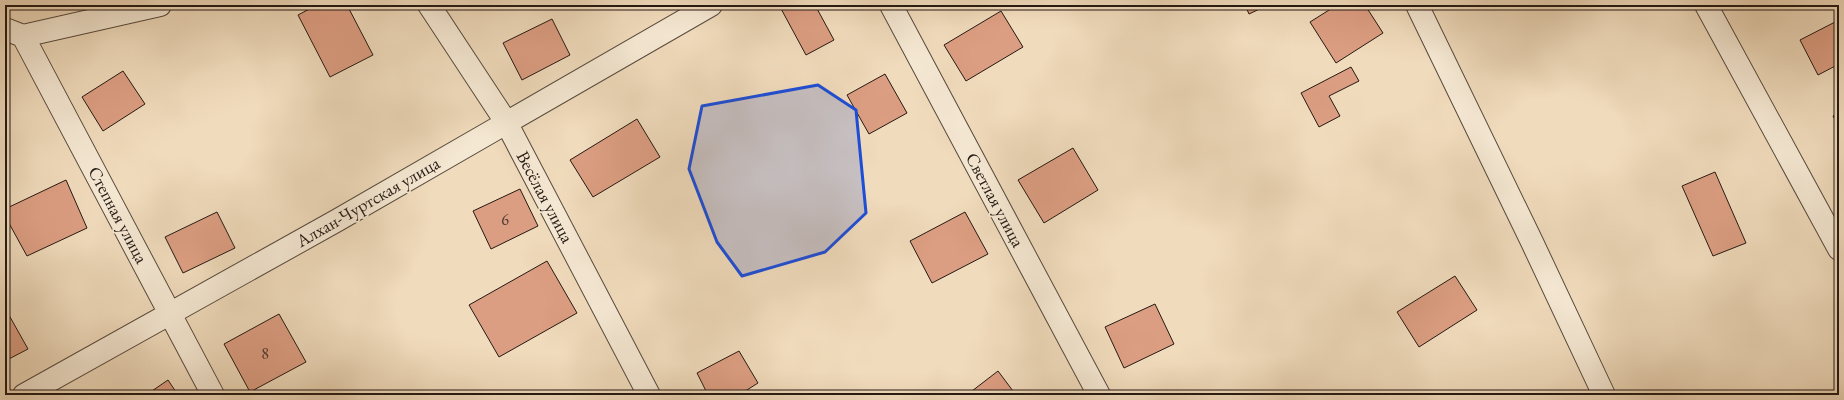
<svg xmlns="http://www.w3.org/2000/svg" width="1844" height="400" viewBox="0 0 1844 400" font-family="'EB Garamond',serif">
  <style>
    .building { fill: #dc9e82; stroke: #241913 }
    .lines { fill: none; stroke-linecap: round; stroke-linejoin: round }
    .minor-casing { stroke: #574a3d; stroke-width: 24 }
    .minor { stroke: #f5e8d3; stroke-width: 22 }
    .marked { fill: #1d4ed8; fill-opacity: 0.2; stroke: #1d4ed8; stroke-width: 3; stroke-linejoin: round }
    .labels { text-anchor: middle; stroke-width: 3.5; stroke-linejoin: round; paint-order: stroke }
    .number-label { font-size: 16px; fill: #523a2f }
    .street-label { font-size: 18px; fill: #241913; stroke: #f5e8d3 }
  </style>
  <rect width="100%" height="100%" fill="#f0dbbc"/>
  <filter id="stains"><feTurbulence type="fractalNoise" baseFrequency=".005" numOctaves="4"/><feColorMatrix values="0 0 0 0 .2 0 0 0 0 .09 0 0 0 0 .02 0 0 0 .5 -.17"/></filter>
  <radialGradient id="worn" r=".72"><stop offset=".6" stop-color="#630" stop-opacity="0"/><stop offset="1" stop-color="#630" stop-opacity=".3"/></radialGradient>
  <!-- building -->
  <path class="building" d="M317,5h30l26,50 -43,22 -32,-62z
    M779,5h36l19,35 -28,15z
    M1245,5h23l-19,9z
    M1337,5h28l18,28 -47,30 -26,-41z
    M1001,11l22,36 -57,34 -22,-36z
    M552,19l18,36 -48,25 -19,-37z
    M1839,20v44l-21,11 -18,-35z
    M1351,67l8,14 -30,15 11,20 -21,11 -18,-34z
    M123,71l22,33 -42,27 -21,-34z
    M885,74l22,39 -38,21 -22,-39z
    M1839,112v15l-6,-11z
    M637,119l23,38 -67,40 -23,-37z
    M1073,148l25,42 -54,33 -26,-43z
    M1715,172l31,71 -33,13 -31,-70z
    M66,180l21,48 -60,28 -22,-40v-7z
    M520,189l18,37 -47,23 -18,-38z
    M217,212l18,36 -52,25 -18,-36z
    M965,212l23,42 -56,29 -22,-42z
    M547,261l30,52 -78,44 -30,-52z
    M1455,276l22,34 -58,37 -22,-35z
    M1155,304l19,40 -50,24 -19,-41z
    M5,308l23,41 -23,12z
    M279,314l27,48 -56,30 -26,-48z
    M739,351l19,32 -19,12h-31l-11,-22z
    M998,371l18,24h-41l-3,-4z
    M168,380l10,15h-32z"/>
  <g class="lines">
    <!-- minor casing -->
    <g class="minor-casing">
      <path id="minor" d="M429,5l77,117 143,273
        M891,5l208,390
        M1417,5l115,237 72,153
        M1706,5l133,244
        M5,29l18,7 137,-31
        M23,36l190,359
        M24,395l312,-174 375,-216"/>
    </g>
    <!-- minor -->
    <use href="#minor" class="minor"/>
  </g>
  <!-- marked area -->
  <path class="marked" d="M818,85l38,25 10,103 -41,39 -83,24 -25,-34 -28,-73 13,-63z"/>
  <g class="labels">
    <!-- number labels -->
    <g class="number-label">
      <text x="505" y="225">6</text>
      <text x="265" y="359">8</text>
    </g>
    <!-- street labels -->
    <g class="street-label">
      <text transform="translate(545 197) rotate(62)" y="6">Весёлая улица</text>
      <text transform="translate(995 200) rotate(62)" y="6">Светлая улица</text>
      <text transform="translate(368 202) rotate(-30)" y="6">Алхан-Чуртская улица</text>
      <text transform="translate(118 215) rotate(62)" y="6">Степная улица</text>
    </g>
  </g>
  <!-- margin -->
  <rect width="1844" height="400" fill="none" stroke="#f0dbbc" stroke-width="20"/>
  <rect x="6" y="6" width="1832" height="388" fill="none" stroke="#241913" stroke-width="2"/>
  <rect x="10" y="10" width="1824" height="380" fill="none" stroke="#241913"/>
  <rect width="100%" height="100%" filter="url(#stains)"/>
  <rect width="100%" height="100%" fill="url(#worn)"/>
</svg>
